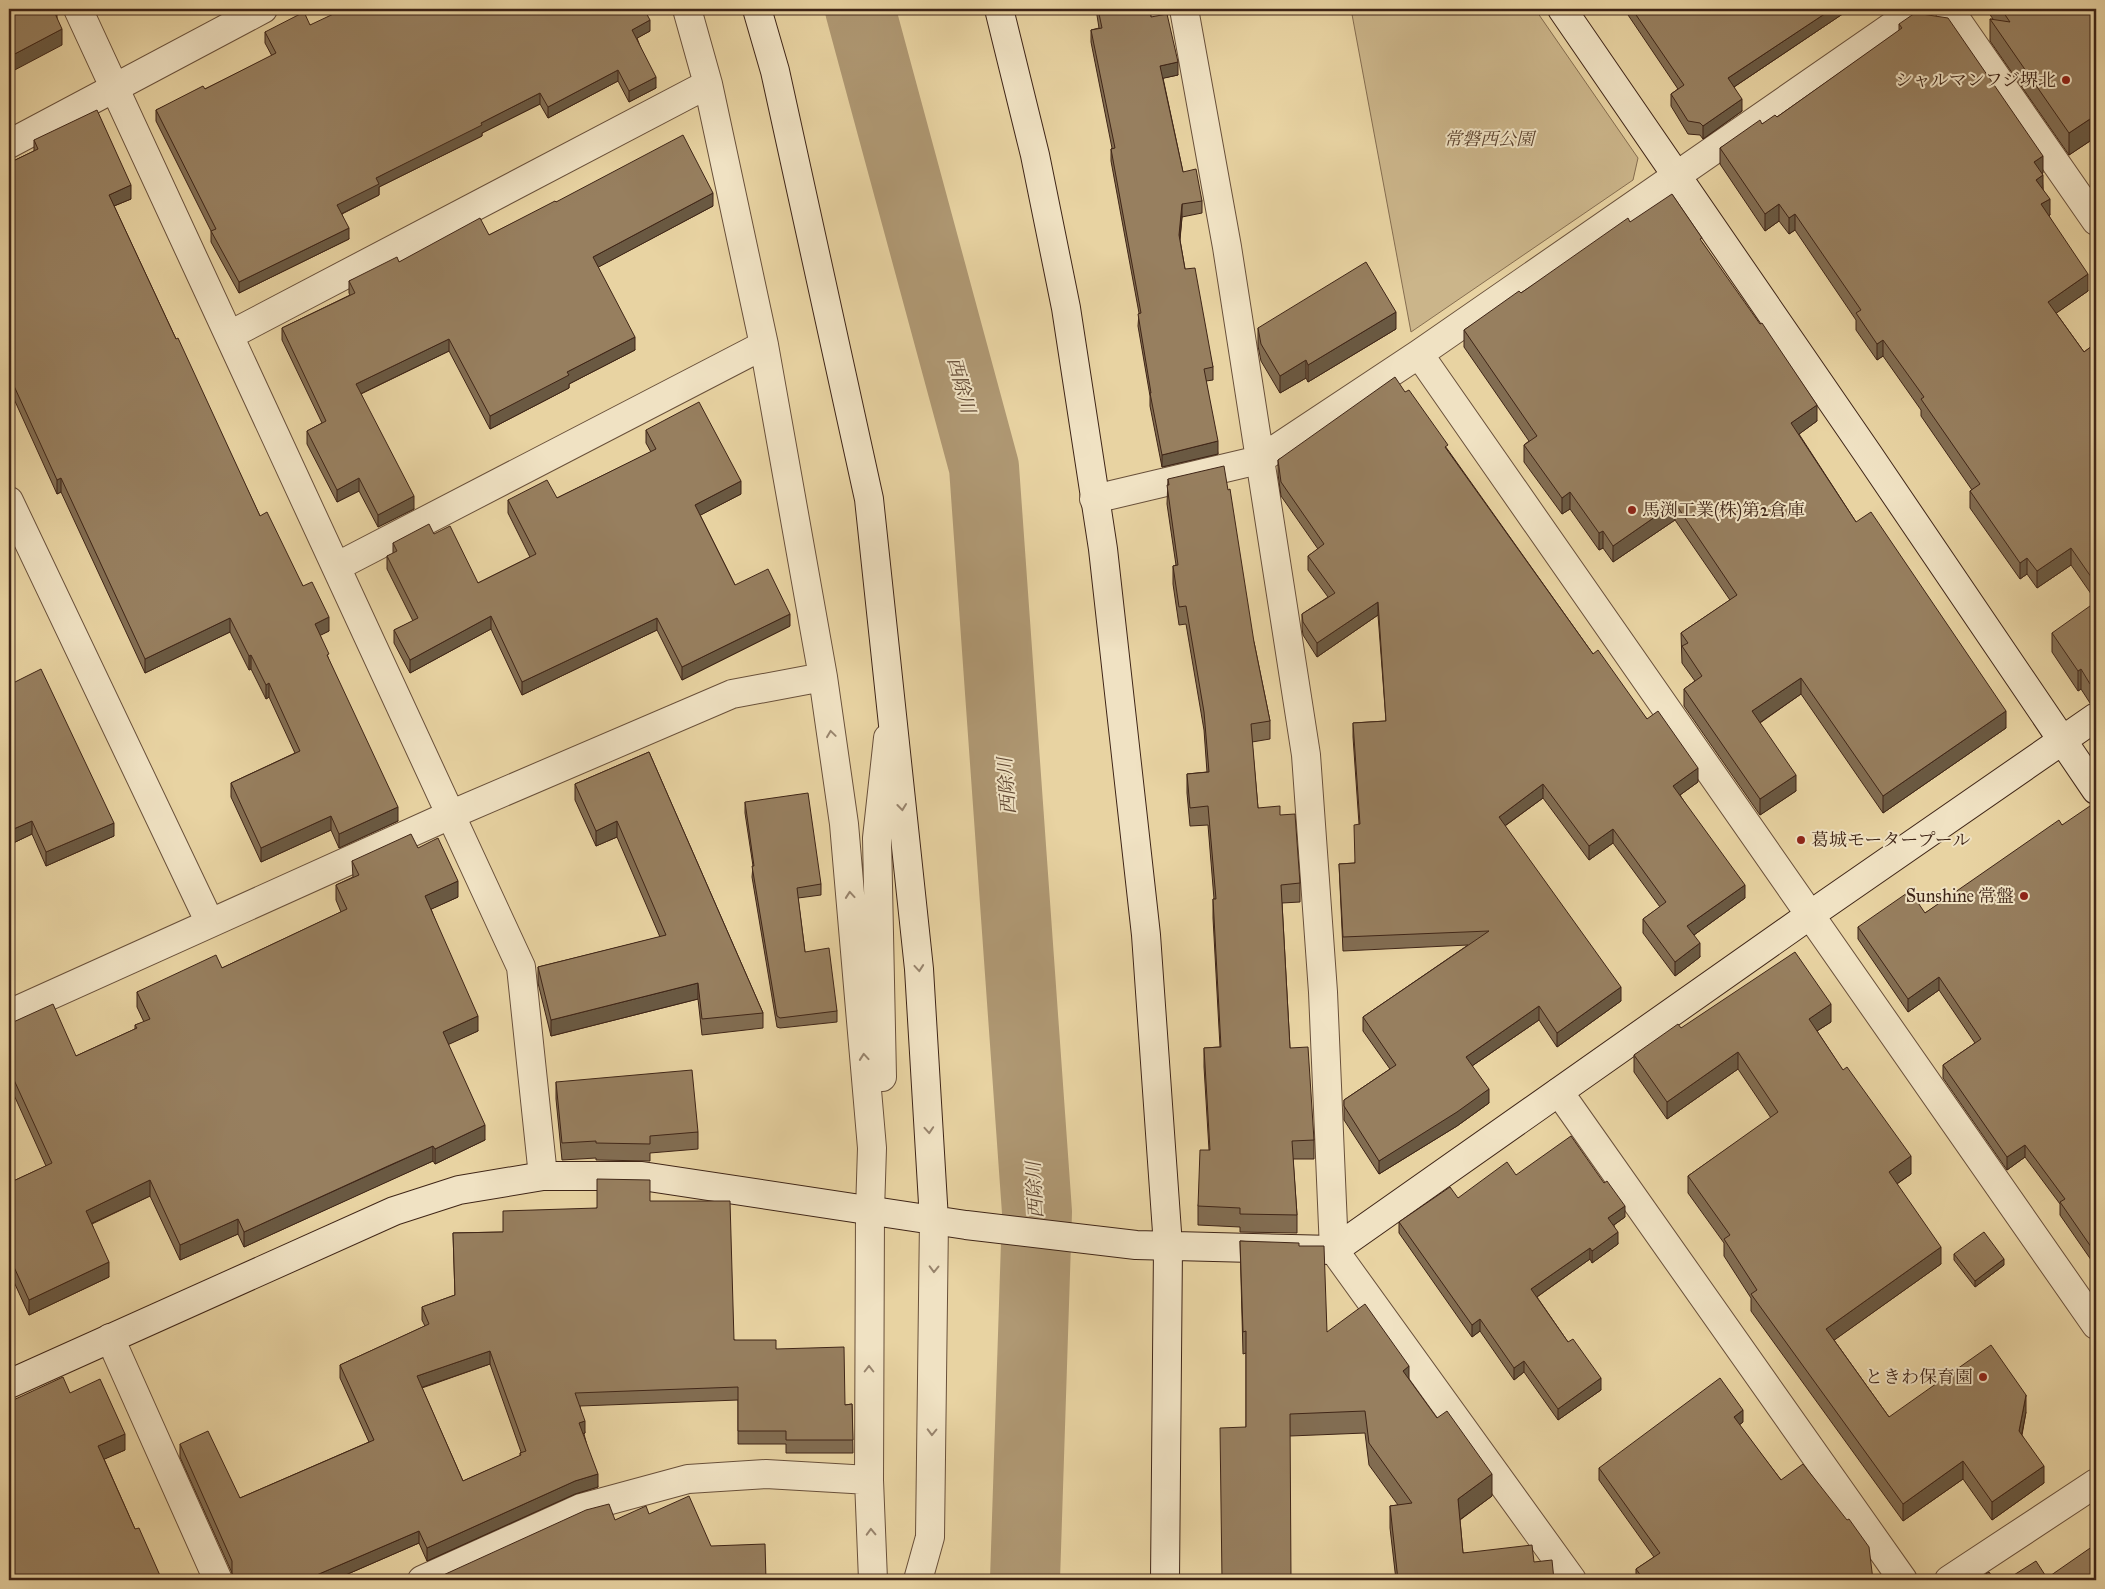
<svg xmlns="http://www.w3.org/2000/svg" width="2105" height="1589" viewBox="0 0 2105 1589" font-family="'IM FELL Great Primer','Noto Serif JP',serif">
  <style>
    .green { fill: #cbb58a; stroke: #856d50 }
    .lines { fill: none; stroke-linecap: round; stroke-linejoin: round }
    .river { stroke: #af9873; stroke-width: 70 }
    .street-casing { stroke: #69503a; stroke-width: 30 }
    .secondary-casing { stroke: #3f2517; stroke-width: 30 }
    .street { stroke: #f0e2c3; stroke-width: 28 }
    .secondary { stroke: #f0e2c3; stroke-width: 28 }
    .wall { fill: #826d52; stroke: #3f2517; fill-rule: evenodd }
    .shaded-wall { fill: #6a5942; stroke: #3f2517 }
    .building { fill: #977f5f; stroke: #3f2517; fill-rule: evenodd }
    .oneway { stroke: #98846d }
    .poi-dot { fill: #8f2418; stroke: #f0e2c3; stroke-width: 2 }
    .labels { text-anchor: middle; stroke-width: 4; stroke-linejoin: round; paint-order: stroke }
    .poi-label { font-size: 18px; fill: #3f2517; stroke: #f0e2c3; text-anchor: end }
    .park-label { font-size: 18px; font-style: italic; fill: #5b422e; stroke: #f0e2c3 }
    .water-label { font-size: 19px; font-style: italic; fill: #614833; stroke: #f0e2c3 }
  </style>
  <rect width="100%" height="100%" fill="#e8d3a2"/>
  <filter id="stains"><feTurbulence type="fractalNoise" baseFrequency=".004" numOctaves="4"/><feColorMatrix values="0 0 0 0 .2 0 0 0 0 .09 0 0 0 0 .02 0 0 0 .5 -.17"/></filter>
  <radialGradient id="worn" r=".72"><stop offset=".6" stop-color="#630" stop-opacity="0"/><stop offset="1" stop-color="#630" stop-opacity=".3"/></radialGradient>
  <!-- green -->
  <path class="green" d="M1351,9h184l103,149 -5,22 -222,152z"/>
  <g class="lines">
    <!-- river -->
    <path class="river" d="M860,9l124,458 53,745 -12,368"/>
    <!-- street casing -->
    <g class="street-casing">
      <path id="street" d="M78,9l443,958 22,209
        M687,9l21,75 56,261 59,332 21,147 28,324 -2,63 -1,269 4,100
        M1184,9l43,238 79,508 17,237 11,258 238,330
        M1949,9l147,212
        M9,144l254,-135
        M230,335l478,-251
        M1419,354l677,971
        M1094,499l165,-39 160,-106 498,-345
        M9,501l201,422
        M336,567l428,-222
        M9,1014l441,-199 282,-121 91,-17
        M882,1077l-5,-239 11,-100
        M1559,1092l344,488
        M110,1338l108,242
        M422,1580l159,-72 107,-29 78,-5 103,6
        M918,1580l12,-43 4,-317
        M1949,1580l147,-97"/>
    </g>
    <!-- secondary casing -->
    <g class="secondary-casing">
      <path id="secondary" d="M757,9l18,62 94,428 50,470 15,251
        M999,9l36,146 31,153 37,241 43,386 22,311 -3,334
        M1562,9l306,445 228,336
        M9,1384l385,-173 65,-21 84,-14h99l324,49 170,20 198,5 476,-335 286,-198"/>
    </g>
    <!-- street -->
    <use href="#street" class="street"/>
    <!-- secondary -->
    <use href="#secondary" class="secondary"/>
  </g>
  <!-- wall -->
  <path class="wall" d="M1096,9h54l1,8 27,58 -15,3 20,94 19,29v12l-20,4 -2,23 5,29 28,98v13l-7,1 12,73 -56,13 -12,-61v-10l-12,-70 1,-13 -28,-152v-12l1,-1 -21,-106v-12l8,-2z
    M1624,9h226l-116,78 8,24 -39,28 -3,-4 -12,-1 -17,-28v-12l7,-5z
    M1986,9h110v141l-6,-9 -21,14 -79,-114v-22h3z
    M1899,24l144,149h-1l1,17 7,25 -1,1 39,75 -32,22 28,39 12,-9v258l-25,-36 -34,23 -10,-14 -7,5 -50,-71v-17l2,-1 -51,-74v-6l-38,-54 -6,4 -21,-30v-10l-61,-90 -6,4 -10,-13 -14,10 -45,-67v-16l42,-24 15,-7 122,-86z
    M310,25l340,6 -13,7 19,50 -27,14 -11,-21 -70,37 -8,-14 -58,29v3l-103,51v8l-37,19 7,25 -110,54 -28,-51v-11l-55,-110v-11l49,-21 67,-33 -7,-13v-11z
    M34,140l97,59 -17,7 62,133 84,177 43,70 26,45 -9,4 9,25 69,161 -59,27 -8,-18 -70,32 -30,-65v-14l64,-30 -26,-56 -3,2 -15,-30 -2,1 -19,-38 -85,41 -84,-181 -4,2 -48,-106v-225l25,-12z
    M556,202l157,4 -115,61 37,83 -66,34v4l-79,41 -41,-78 -88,43 53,115 -36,18 -19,-36 -22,11 -30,-58v-13l15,-8 -40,-83v-12l68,-33 -1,-2v-12l50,-19 90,-27z
    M1630,222l72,20 115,179 -18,13 57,88 150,206 -123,85 -82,-119 -41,29 36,68 -36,24 -76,-109v-17l11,-8 -13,-18 -1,-30 49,-33 -55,-80 -62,42 -10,-14 -4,2 -29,-41 -8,5 -38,-52v-17l5,-4 -65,-94v-17z
    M1258,328l138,1 -88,53 -2,-4 -26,15 -19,-32 -3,-15z
    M1405,392l43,58 145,204 54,65 51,63 -18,13 65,103 -51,37 6,22 -25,19 -32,-43v-14l17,-12 -47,-64 -24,17 -46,-62 -38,28 116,175 -64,46 -18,-27 -67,46 17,37 -32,23 -78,48 -35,-54v-20l46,-31 -27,-38v-14l105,-72 -125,6 -4,-87 16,-1 4,-39 -6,-87v-14l33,-2 -8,-106 -61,42 -14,-22 -1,-7v-14l26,-17 -20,-27v-14l10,-7 -37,-53 -3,-22v-14z
    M646,430l95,64 -41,21 35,70 55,41 -108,54 -25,-50 -135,65 -31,-66 -81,44 -16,-30v-13l19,-9 -26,-52v-13l6,-2v-11l41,-9 44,49 52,-26 -22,-44v-13l49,-2 94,-46 -5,-9z
    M1168,479l86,163 16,79v18l-18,3 6,66 22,7 20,68v19l-18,1 8,145 24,92v19h-21l4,56v18l-57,-1v-5l-42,-2v-19l11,-56 -5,-83v-19l16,-1 -7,-129v-19h1l-6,-74 -18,1 -3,-33v-19l20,-2 -3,-42 -18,-106 -7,1 -6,-41v-18l3,-1 -9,-61z
    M2096,615v88h-6l-9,-14 -3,2 -26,-39v-19z
    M9,685l105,151 -68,30 -14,-32 -23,11z
    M649,752l114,261v15l-61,7 -4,-36 -147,37 -13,-53v-16l122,-30 -43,-100 -21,9 -21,-46v-16z
    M745,802l76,82v11l-23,3 7,54 32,59v11l-57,6 -3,-1 -25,-150 1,-11 -8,-53z
    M2096,816v451l-36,-52v-11l-35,-47 -18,13 -64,-92v-13l32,-22 -36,-53 -31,22 -50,-73v-12l67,-14 137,-88z
    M418,848l40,49 -27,12 47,122 -30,13 37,96 -50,24 -2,-3 -45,20 -144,66 -6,-13 -58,26 -30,-64 -58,28 17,53 -80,38 -20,-44v-88l37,-17 -37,-82v-60l67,32 59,-27v-4l9,-3 -7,-15v-15l85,-24 119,-56 -5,-12v-15l17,-8 -1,-16z
    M1831,1022l-14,9 94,143 -14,10 44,80 -107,76 55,77 137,-5 -4,23 22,48 -52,37 -29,-41 -60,42 -152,-210v-13l-27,-42v-13l-36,-50v-17l83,-58 -33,-49 -71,50 -33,-47v-17l47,-27z
    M556,1082l142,50v17l-48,4v8l-54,-1v-2l-34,2 -6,-61z
    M1516,1175l88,8 21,34 -11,8 4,19 -26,19 -2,-4 -53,38 64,93 -43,30 -34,-48 -10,8 -34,-49 -8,6 -73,-104v-11z
    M650,1201l84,139 42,9 69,56 7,-1 1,49h-67v-9h-48v-44l-158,6 5,27 -1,1 14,53 -23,7 -148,67 -8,-18 -85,37h-102v-7l-52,-116v-13l60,54 129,-56 -29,-64v-13l85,-39 -3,-6v-13l33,-12 -2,-62 50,-1 94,-24zM490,1364l31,88 -1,1v3l-57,25 -41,-93z
    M1240,1241l59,5 28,86 82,48 83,116 -32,24 3,33 71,9 20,18h-158l-6,-52v-22l8,-1 -29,-40 -4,-32 -75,3 -44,-9v-74l-3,1z
    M1954,1254l50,11 -29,22 -21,-27z
    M70,1393l55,57 -21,9 31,70 -126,51v-178z
    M1743,1422l-4,3 42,55 92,100h-237v-11l18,-12 -55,-77v-12z"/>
  <!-- shaded-wall -->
  <path class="shaded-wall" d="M52,9h5v11z
    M1832,9h18l-122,82v-13z
    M650,20v11l-18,10v-11z
    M62,29v16l-53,28v-16z
    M1178,62v13l-18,4v-13z
    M618,70v11l-70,37v-11z
    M656,77v11l-27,14v-11z
    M12,90v16l-3,2v-16z
    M540,93v11l-58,29v3l-103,51v8l-42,21v-11l39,-27 105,-55z
    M1742,99v12l-39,28v-13z
    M2090,119v22l-21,14v-22z
    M2043,156v17l-9,6v-17z
    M2043,175v16l-7,-11z
    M131,185v14l-22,9v-13z
    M713,193v13l-120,64v-13z
    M2050,199v16l-9,6v-17z
    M1182,204v13l-3,30v-12z
    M1779,204v17l-14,10v-17z
    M1795,214v16l-6,4v-16z
    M349,228v11l-110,54v-11z
    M2088,274v17l-40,28v-17z
    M1396,312v17l-88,53v-17z
    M635,337v13l-66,34v4l-79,41v-13l77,-44z
    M449,339v12l-93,45v-12z
    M1883,340v16l-6,4v-16z
    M1306,360v18l-26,15v-17z
    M1817,405v16l-26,19v-17z
    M1218,441v13l-56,13v-12z
    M61,478v14l-4,2v-14z
    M359,478v13l-22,11v-12z
    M741,481v13l-46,24v-13z
    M1570,492v17l-8,5v-16z
    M414,496v13l-36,18v-12z
    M1675,503v17l-62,42v-16z
    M1603,531v17l-4,2v-17z
    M2071,548v17l-34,23v-17z
    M2027,558v16l-7,5v-16z
    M1378,602v13l-61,42v-14z
    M12,610v13l-3,2v-14z
    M790,614v12l-108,54v-13z
    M491,616v13l-81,44v-13z
    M329,617v14l-14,7v-14z
    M230,618v14l-85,41v-14z
    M657,618v12l-135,65v-13z
    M251,655v14l-2,1v-14z
    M2081,669v20l-3,2v-20z
    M1801,678v16l-49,34v-17z
    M269,683v14l-3,2v-14z
    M2006,711v17l-123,85v-17z
    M1698,768v14l-25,18v-14z
    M1796,775v16l-36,24v-16z
    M1543,784v14l-44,32v-13z
    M398,807v14l-59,27v-14z
    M331,816v14l-70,32v-14z
    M32,821v13l-23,11v-14z
    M617,821v16l-21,9v-15z
    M114,823v13l-68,30v-14z
    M1613,829v14l-24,17v-14z
    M458,881v16l-33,15v-16z
    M1745,885v13l-58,42v-14z
    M1700,943v14l-25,19v-14z
    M1939,977v13l-31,22v-13z
    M698,983v16l-147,37v-16z
    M1621,987v14l-64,46v-14z
    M1831,1004v18l-22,14v-17z
    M1539,1006v14l-73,50v-13z
    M478,1016v15l-35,16v-15z
    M1738,1052v17l-71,50v-17z
    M1489,1089v14l-32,23 -78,48v-13z
    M485,1125v15l-50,24v-15z
    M2025,1145v12l-18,13v-13z
    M433,1146v15l-189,86v-15z
    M1911,1156v18l-22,15v-17z
    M150,1180v16l-64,30v-15z
    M1625,1206v11l-17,12v-11z
    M238,1219v15l-58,26v-15z
    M1618,1232v12l-26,19v-12z
    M1941,1247v17l-115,82v-17z
    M1590,1248v11l-59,42v-12z
    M2004,1259v6l-29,22v-6z
    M109,1262v15l-80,38v-15z
    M1480,1319v12l-8,6v-12z
    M490,1351v13l-73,25v-13z
    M1524,1361v11l-10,8v-12z
    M1409,1366v22l-6,-17z
    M1601,1378v12l-43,30v-11z
    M2026,1395v17l-7,36v-17z
    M1743,1410v12l-9,7v-12z
    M585,1421v12l-6,2v-12z
    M125,1434v16l-27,12v-16z
    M1963,1461v18l-60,42v-17z
    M2044,1466v17l-52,37v-18z
    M598,1474v13l-23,7 -148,67v-13l148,-67z
    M1492,1474v22l-34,25v-22z
    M419,1531v12l-85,37h-29z"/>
  <!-- building -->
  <path class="building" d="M9,9h44l9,20 -53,28z
    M344,9h300l6,11 -18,10 24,47 -27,14 -11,-21 -70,37 -8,-14 -59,30 1,2 -106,53 3,6 -42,21 12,23 -110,54 -28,-51 5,-2 -60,-119 47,-24 2,3 71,-36 -11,-21 39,-20 6,13z
    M1098,9h52l1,8 16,-3 11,48 -18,4 23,106 13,-3 6,32 -20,3 -3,31 6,34 10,-1 18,99 -9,2 14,72 -56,14 -12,-62h1l-13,-79 3,-1 -30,-164 4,-1 -24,-118 11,-2z
    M1632,9h200l-104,69 14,21 -39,27 -3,-3 -12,-2 -17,-27 13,-9z
    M2001,9h95v119l-6,-9 -21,14 -79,-114 20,3z
    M1915,13l33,5 95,138 -9,6 9,13 -7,5 14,19 -9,5 47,70 -40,28 36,50 12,-9v241l-25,-36 -34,23 -10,-13 -7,5 -50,-72 10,-7 -59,-85 3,-2 -41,-57 -6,4 -21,-31 5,-3 -66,-96 -6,4 -10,-14 -14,10 -45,-66 40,-28 2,4 13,-9 2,2 125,-89 -3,-4z
    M9,85l3,5 -3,2z
    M97,110l34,75 -22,10 67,144 2,-1 82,178 7,-4 36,74 9,-4 17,35 -14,7 14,30 -2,1 71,152 -59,27 -8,-18 -70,32 -30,-65 69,-32 -31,-68 -3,2 -15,-30 -2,1 -19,-38 -85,41 -84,-181 -4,2 -48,-105v-212l29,-14 -4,-9z
    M683,135l30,58 -120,64 42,80 -68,35 2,3 -79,41 -41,-77 -93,45 58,112 -36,19 -19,-37 -22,12 -30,-59 19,-10 -44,-93 73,-35 -6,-12 48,-24 2,5 81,-44 9,17 66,-34 1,1z
    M1672,194l30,44 -2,1 60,85 2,-1 55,82 -26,18 65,99 15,-10 135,199 -123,85 -82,-118 -49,33 44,64 -36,24 -76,-110 18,-13 -20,-30 6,-3 -7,-10 56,-38 -62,-92 -62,43 -10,-15 -4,2 -29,-41 -8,6 -38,-53 13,-9 -73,-106 55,-39 2,2 107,-75 2,4z
    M1366,262l30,50 -88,53 -2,-5 -26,16 -19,-32 -3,-16z
    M1395,377l10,15 4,-2 39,55 -3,2 148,207 5,-4 49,69 11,-8 40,57 -25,18 72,99 -58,41 13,17 -25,19 -32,-43 23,-17 -53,-73 -24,17 -46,-62 -44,33 122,170 -64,46 -18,-27 -73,51 23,32 -32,23 -78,49 -35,-55v-6l52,-35 -33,-48 126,-86 -146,6 -4,-73 16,-1 -1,-38 6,-1 -7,-101 33,-2 -8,-119 -61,41 -14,-21 -1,-8 33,-21 -27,-37 16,-12 -43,-62 -3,-22z
    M699,402l42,79 -46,24 40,80 33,-16 22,45 -108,53 -25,-49 -135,64 -31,-66 -81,44 -16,-30 24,-12 -31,-62 10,-5 -4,-8 36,-19 5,10 16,-8 28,57 58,-29 -28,-54 39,-20 10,18 99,-49 -10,-19z
    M1224,466l4,24 2,-1 24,153 16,79 -19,3 7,84 22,-2v9l15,-1 5,69 -19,2 9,163 18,-1 6,93 -22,1 5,74 -57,-1v-6l-42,-2 2,-56h10l-6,-102 17,-1 -8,-148h3l-8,-93 -18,2 -3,-34 22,-2 -5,-60 -18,-106 -7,1 -6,-41 5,-1 -11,-80h2l-1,-6z
    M9,603l3,7 -3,1z
    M2090,606l6,9v68l-6,1 -9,-15 -3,2 -26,-38z
    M41,669l73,154 -68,29 -14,-31 -23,10v-146z
    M649,752l114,261 -61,6 -4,-36 -147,37 -13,-53 128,-32 -49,-114 -21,10 -21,-47z
    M808,793l13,91 -24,4 8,64 24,-4 8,63 -57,7 -3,-2 -25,-150h2l-9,-64z
    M2090,806l6,10v438l-36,-52 5,-3 -40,-54 -18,12 -64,-92 38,-26 -42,-62 -31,22 -50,-72 52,-36 15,22 134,-93 3,5z
    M411,834l7,14 20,-10 20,43 -33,15 53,120 -35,16 42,93 -50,24 -2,-3 -45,20 -144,66 -6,-13 -58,26 -30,-65 -64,31 23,51 -80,38 -20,-44v-73l43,-20 -43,-94v-45l44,-20 23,52 61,-28 -2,-3 15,-6 -13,-27 79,-37 6,13 125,-59 -11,-24 23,-10 -7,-14z
    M1795,952l36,52 -22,15 34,51 4,-3 64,89 -22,16 52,75 -115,82 63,88 102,-72 35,50 -7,36 25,35 -52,36 -29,-41 -60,43 -152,-210 6,-4 -33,-51 6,-4 -42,-59 90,-64 -40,-60 -71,50 -33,-47 44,-31 3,4z
    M692,1070l6,62 -48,4v8l-54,-1v-2l-34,2 -6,-61z
    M1571,1136l33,47 3,-2 18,25 -17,12 10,14 -26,19 -2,-3 -59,41 37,53 5,-3 28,39 -43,31 -34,-48 -10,7 -34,-49 -8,6 -73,-103 51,-35 8,11 49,-36 9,13z
    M597,1179l53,1v21h80l4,139h42v9l68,-2 1,58 7,-1 1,36h-67v-9h-48v-44l-163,6 10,28 -6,2 19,51 -23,7 -148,67 -8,-17 -114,49h-69l-4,-7v-12l-52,-117 28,-13 32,67 134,-58 -34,-75 89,-41 -7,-17 33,-12 -2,-62 50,-1v-21l94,-3zM490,1351l36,100 -6,2 1,2 -58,26 -46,-105z
    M1984,1232l20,27 -29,22 -21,-27z
    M1240,1241l59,2v3h25l3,86 38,-28 44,62 -6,5 34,47 10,-7 45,63 -34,25 5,54 69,-8 2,17 18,-2 2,20h-156l-8,-74 22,-3 -43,-60 -4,-32 -75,3 1,166h-69l-2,-152 26,-1v-96l-3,1z
    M63,1377l7,16 30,-14 25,55 -27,12 37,83 4,-1 23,52h-153v-74l5,-3 -5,-11v-72h1l-1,-3v-15z
    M1720,1378l23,32 -9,7 47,63 22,-16 44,56 2,-1 20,28 4,33h-149l-1,-3 -4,3h-75l-8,-11 24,-16 -61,-85z
    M689,1496l22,50 54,-2 1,36h-325l-2,-3 147,-67 23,-6 6,16 31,-14 3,8z
    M2096,1544v36h-90l30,-19 11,17z
    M1989,1572l6,8h-19z"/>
  <!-- one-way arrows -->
  <defs><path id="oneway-chevron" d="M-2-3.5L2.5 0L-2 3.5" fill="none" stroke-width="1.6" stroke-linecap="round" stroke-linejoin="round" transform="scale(1.25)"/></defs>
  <g class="oneway">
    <use href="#oneway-chevron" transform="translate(831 734) rotate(-98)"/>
    <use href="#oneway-chevron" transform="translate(902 807) rotate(84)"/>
    <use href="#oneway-chevron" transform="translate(850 895) rotate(-95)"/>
    <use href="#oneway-chevron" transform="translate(919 968) rotate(85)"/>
    <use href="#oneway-chevron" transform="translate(864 1057) rotate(-95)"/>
    <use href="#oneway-chevron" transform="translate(929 1130) rotate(86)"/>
    <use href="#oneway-chevron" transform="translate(934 1269) rotate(91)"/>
    <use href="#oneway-chevron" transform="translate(869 1369) rotate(-90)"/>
    <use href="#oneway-chevron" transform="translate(932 1432) rotate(91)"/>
    <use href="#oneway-chevron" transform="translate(871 1532) rotate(-92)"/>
  </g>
  <!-- markers -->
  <g class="poi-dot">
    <circle cx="2066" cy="80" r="5"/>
    <circle cx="1632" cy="510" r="5"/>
    <circle cx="1801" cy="840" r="5"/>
    <circle cx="2024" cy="896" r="5"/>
    <circle cx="1983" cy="1377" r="5"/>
  </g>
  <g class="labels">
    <!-- poi labels -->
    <g class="poi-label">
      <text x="2056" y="86">シャルマンフジ堺北</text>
      <text x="1642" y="516" text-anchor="start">馬渕工業(株)第2倉庫</text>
      <text x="1811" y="846" text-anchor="start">葛城モータープール</text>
      <text x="2014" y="902">Sunshine 常盤</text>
      <text x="1973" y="1383">ときわ保育園</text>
    </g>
    <!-- park labels -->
    <g class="park-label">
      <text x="1489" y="145">常磐西公園</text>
    </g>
    <!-- water labels -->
    <g class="water-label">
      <text transform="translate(962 385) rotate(75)" y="7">西除川</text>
      <text transform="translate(1006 786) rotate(-94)" y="7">西除川</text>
      <text transform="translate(1034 1190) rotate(-93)" y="7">西除川</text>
    </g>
  </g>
  <!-- margin -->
  <rect width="2105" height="1589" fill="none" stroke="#e8d3a2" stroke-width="30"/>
  <rect x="10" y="10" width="2085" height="1569" fill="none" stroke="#3f2517" stroke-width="2.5"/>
  <rect x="15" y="15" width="2075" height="1559" fill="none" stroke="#3f2517"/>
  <rect width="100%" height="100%" filter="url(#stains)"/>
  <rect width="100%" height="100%" fill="url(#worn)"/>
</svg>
